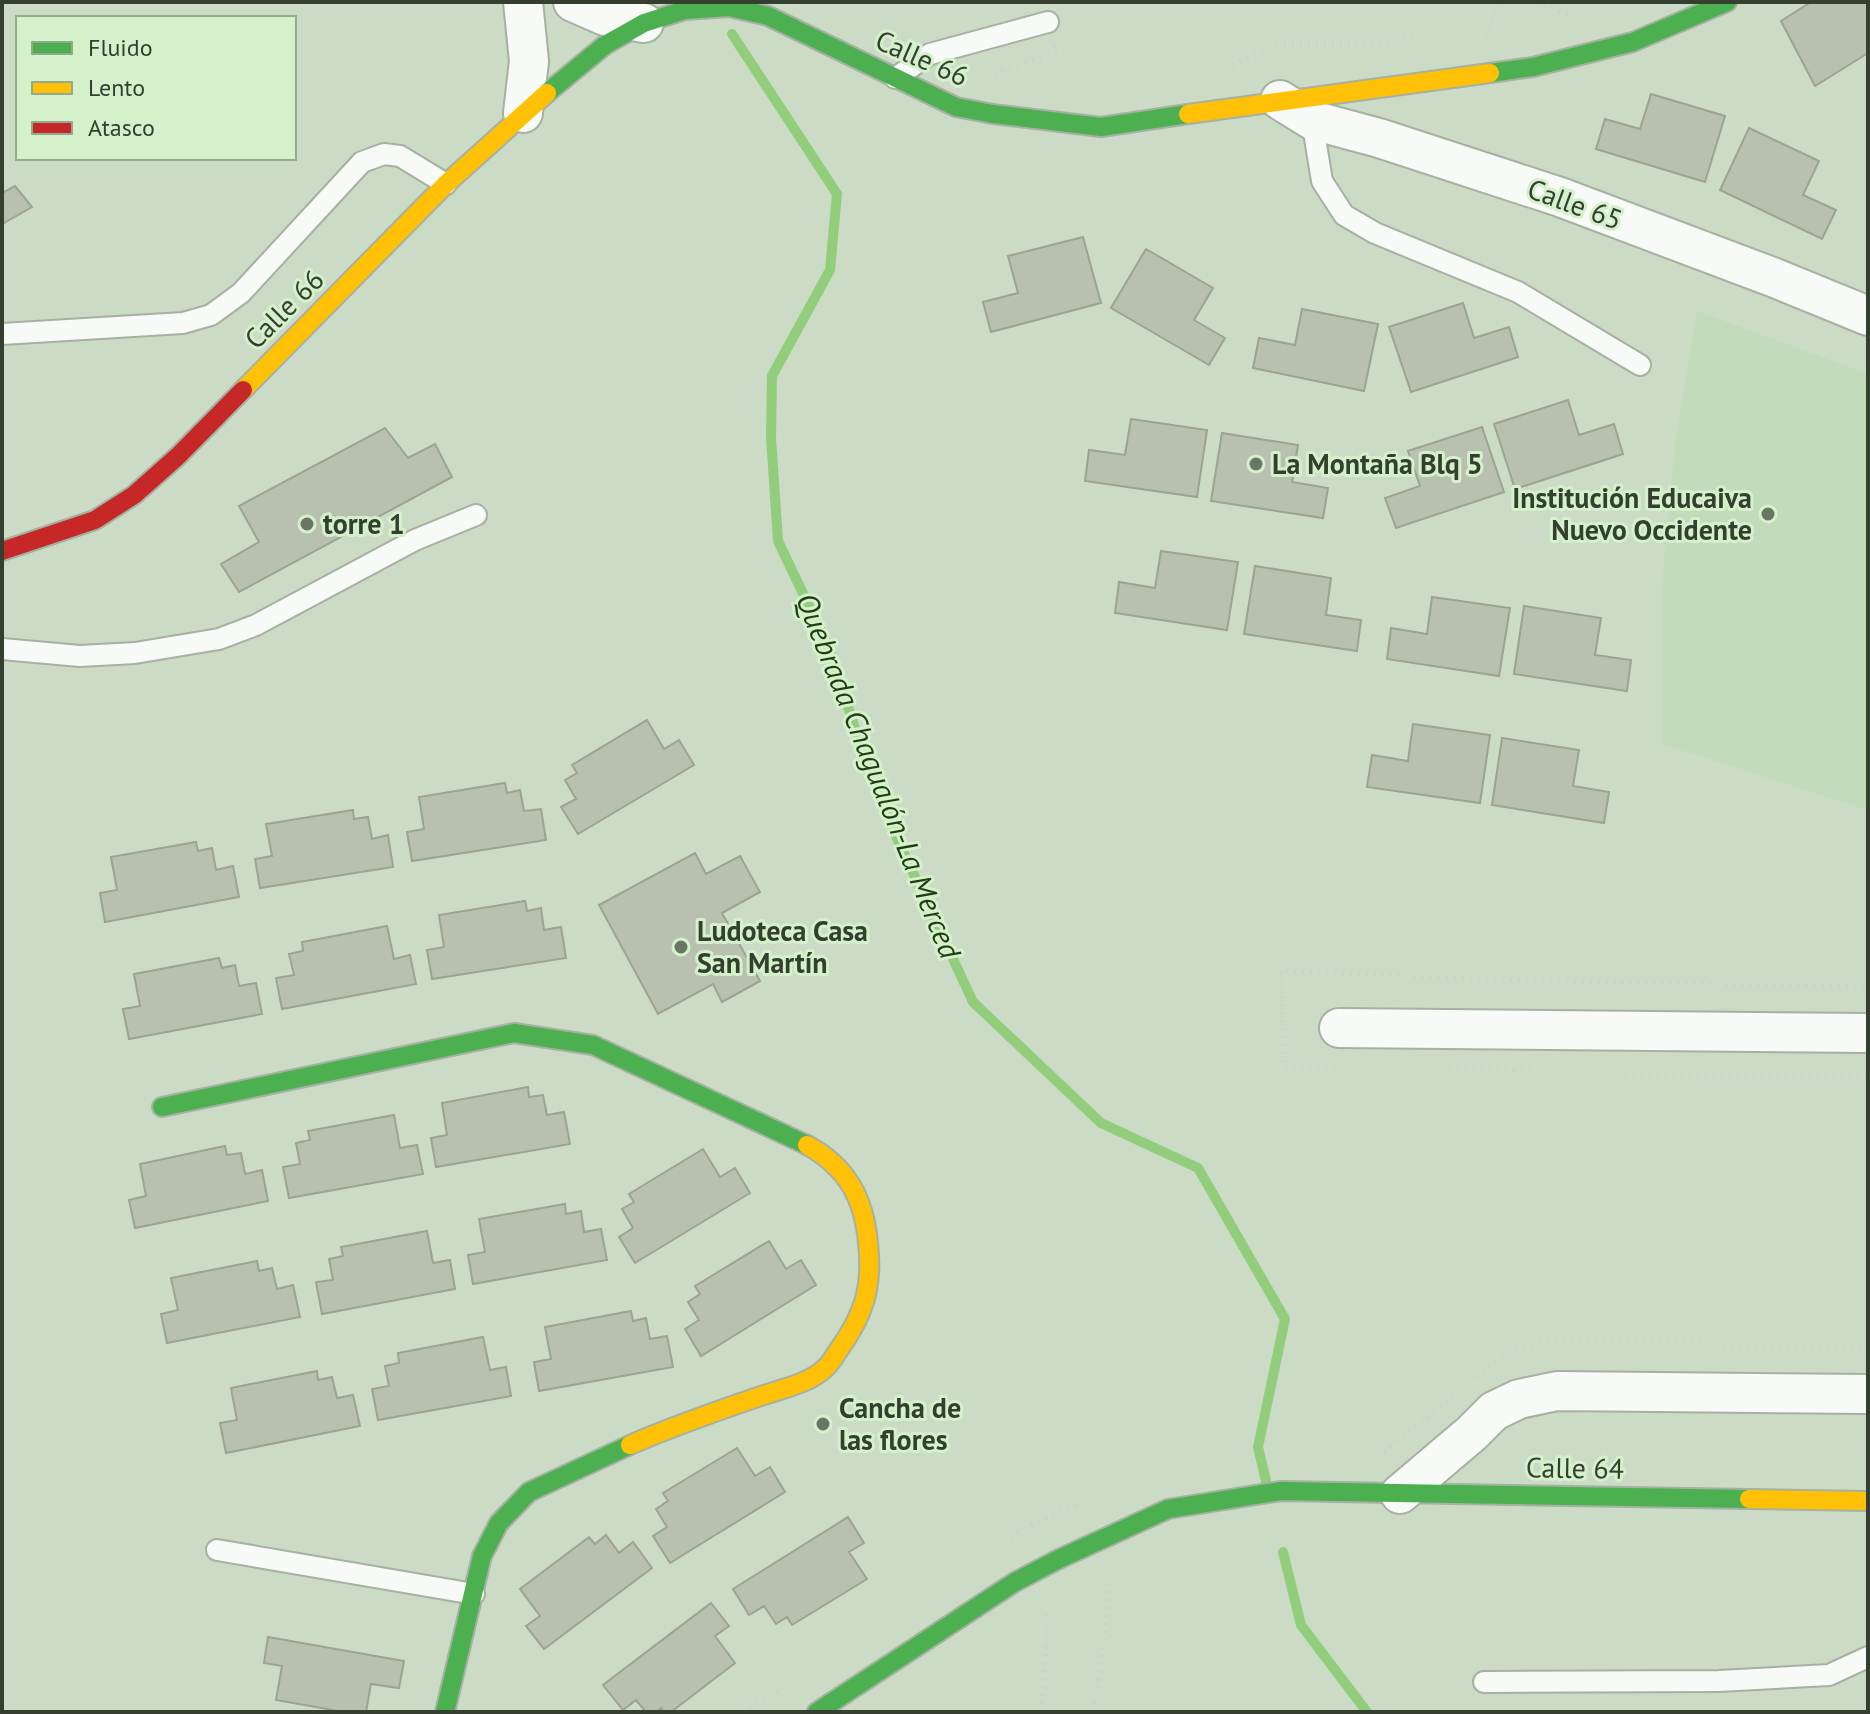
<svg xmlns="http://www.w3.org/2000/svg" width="1870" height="1714" viewBox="0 0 1870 1714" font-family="'PT Sans',sans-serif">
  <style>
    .built { fill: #c2dbba }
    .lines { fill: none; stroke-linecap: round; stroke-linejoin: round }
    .stream { stroke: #92cd7c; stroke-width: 10 }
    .building { fill: #b8c1af; stroke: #9ba392; stroke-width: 2 }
    .lane-casing { stroke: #a5b1a1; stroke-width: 24 }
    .street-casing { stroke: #a5b1a1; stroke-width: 42 }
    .fast-casing { stroke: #a5b1a1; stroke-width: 22 }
    .slow-casing { stroke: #a5b1a1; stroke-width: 22 }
    .jam-casing { stroke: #a5b1a1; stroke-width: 22 }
    .path { stroke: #ced2cd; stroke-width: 5; stroke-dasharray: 2 6; stroke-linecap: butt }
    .lane { stroke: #f7faf6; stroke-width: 20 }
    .street { stroke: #f7faf6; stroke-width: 38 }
    .fast { stroke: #4caf50; stroke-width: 18 }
    .slow { stroke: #ffc107; stroke-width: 18 }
    .jam { stroke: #c62828; stroke-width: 18 }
    .poi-dot { fill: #697664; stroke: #d4f1cb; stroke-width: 3 }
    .labels { text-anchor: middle; stroke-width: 6; stroke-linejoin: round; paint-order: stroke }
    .street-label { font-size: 28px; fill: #343f30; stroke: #d4f1cb }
    .poi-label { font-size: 28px; font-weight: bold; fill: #343f30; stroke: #d4f1cb; text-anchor: start }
    .water-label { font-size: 30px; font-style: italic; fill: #1f3d13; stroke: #d4f1cb }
  </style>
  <rect width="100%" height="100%" fill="#cbdbc6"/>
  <!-- built -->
  <path class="built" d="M1697,311l171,63v436l-206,-66v-162l13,-136z"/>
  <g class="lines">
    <!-- stream -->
    <path class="stream" d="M732,34l105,160 -7,76 -58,106 -1,61 7,104 51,107 32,99 35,89 77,166 128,121 97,45 87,151 -27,128 8,34
      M1283,1552l18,73 66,87"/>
  </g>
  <!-- building -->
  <path class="building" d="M1811,2h57v51l-53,33 -34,-65z
    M1651,94l74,22 -20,66 -109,-33 9,-30 35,10z
    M1749,128l70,33 -16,34 33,15 -14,29 -102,-49z
    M15,186l17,21 -30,17v-31z
    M1083,237l18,66 -110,29 -8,-30 35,-9 -10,-37z
    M1146,249l67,39 -19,32 31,18 -16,27 -98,-57z
    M1463,303l11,35 35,-11 9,30 -107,35 -22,-65z
    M1302,309l76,15 -14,67 -111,-23 6,-30 36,7z
    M1568,400l11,35 35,-11 9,30 -108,35 -21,-65z
    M1131,419l76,11 -10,67 -112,-16 4,-31 36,5z
    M1482,427l22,65 -108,36 -11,-30 35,-12 -12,-35z
    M385,428l23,30 27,-14 17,33 -213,115 -18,-28 38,-22 -20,-36z
    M1222,433l76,12 -6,37 36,6 -5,30 -112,-17z
    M1161,551l77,11 -11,68 -112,-17 4,-31 36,6z
    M1255,566l76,12 -5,37 35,5 -4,31 -113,-17z
    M1432,597l78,11 -11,68 -112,-17 4,-31 36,6z
    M1524,606l77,12 -6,37 36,5 -4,31 -113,-17z
    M647,720l17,29 15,-9 15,25 -116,69 -17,-27 15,-8 -11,-19 12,-7 -5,-8z
    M1413,724l77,11 -10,68 -113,-16 5,-32 36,6z
    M1502,738l77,12 -6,36 36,6 -5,31 -112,-18z
    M505,783l2,10 13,-3 4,21 17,-2 5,31 -134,21 -5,-29 17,-3 -5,-32z
    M353,810l1,9 14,-2 4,22 16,-4 5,32 -133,21 -5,-29 17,-3 -6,-32z
    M196,842l2,9 14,-3 4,22 17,-4 6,31 -134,25 -5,-29 17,-3 -6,-33z
    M695,853l11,21 34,-18 20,36 -38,21 38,68 -38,21 -9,-18 -55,30 -59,-109z
    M525,901l2,10 14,-3 3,22 17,-3 5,31 -134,21 -5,-29 17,-3 -5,-32z
    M387,926l7,33 16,-4 6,29 -134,25 -6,-31 18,-3 -5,-21 14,-3 -1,-9z
    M219,958l3,10 13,-3 4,21 17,-3 6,31 -133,25 -6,-30 17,-3 -6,-32z
    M528,1087l1,10 14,-2 4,20 17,-3 6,32 -134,23 -5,-29 16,-3 -5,-32z
    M394,1115l6,33 17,-3 6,29 -134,24 -6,-31 17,-3 -4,-21 14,-3 -2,-9z
    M225,1146l2,9 14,-2 4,21 17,-4 6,31 -133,27 -6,-28 17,-4 -6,-32z
    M703,1149l17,28 15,-9 15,25 -115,70 -16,-26 14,-9 -11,-19 12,-7 -5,-8z
    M565,1204l1,10 15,-3 3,21 17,-3 6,31 -134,24 -5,-29 17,-3 -6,-33z
    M427,1231l6,32 17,-3 5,29 -133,25 -6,-32 17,-2 -4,-21 14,-3 -2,-9z
    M769,1241l17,28 15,-9 15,25 -115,71 -16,-27 14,-9 -11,-18 12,-8 -5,-8z
    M257,1261l2,10 13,-3 5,21 16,-4 7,32 -133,26 -6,-29 17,-4 -7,-32z
    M631,1311l2,10 13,-3 4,21 17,-3 6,31 -134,24 -5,-29 17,-3 -6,-32z
    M483,1337l7,33 16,-3 5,29 -133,24 -6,-31 17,-3 -4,-20 14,-3 -1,-10z
    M317,1371l1,9 14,-3 5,21 16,-3 7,31 -134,27 -6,-30 17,-3 -6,-32z
    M737,1448l18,28 15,-9 15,25 -115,71 -17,-27 14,-9 -11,-18 12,-8 -5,-8z
    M848,1517l16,26 -15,9 18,27 -75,46 -5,-8 -11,7 -12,-18 -15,9 -16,-26z
    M606,1535l13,18 14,-11 19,26 -108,81 -18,-23 14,-10 -20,-27 69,-52 6,7z
    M711,1603l18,23 -14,10 20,27 -64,49h-7l-3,-4 -5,4h-10l-10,-12 -13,10 -20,-25z
    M268,1637l136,24 -5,27 -28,-4 -5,28h-22l-68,-12 6,-34 -18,-3z"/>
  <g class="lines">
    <!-- lane casing -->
    <g class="lane-casing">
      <path id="lane" d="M895,78l35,-24 118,-32
        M1312,120l10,61 22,34 31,18 143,59 122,73
        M2,334l181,-11 28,-8 30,-22 121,-131 22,-8 16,2 46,28
        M2,649l78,7 55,-3 84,-14 37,-14 159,-85 61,-25
        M217,1550l257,44
        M1484,1682l235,-1 110,-6 39,-18"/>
    </g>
    <!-- street casing -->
    <g class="street-casing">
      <path id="street" d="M523,2l6,59 -6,52
        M573,2l32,14 39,7
        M1280,100l32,20 67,18 181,59 215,81 93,38
        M1339,1028l529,5
        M1400,1494l72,-61 22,-22 25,-12 38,-8 311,3"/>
    </g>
    <!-- fast casing -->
    <g class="fast-casing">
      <path id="fast" d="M1490,73l43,-6 100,-25 94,-40
        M547,93l58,-48 39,-22 41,-13 44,-3 39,9 188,91 37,7 108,13 87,-13
        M162,1107l352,-74 79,12 214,100
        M445,1712l37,-156 17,-33 30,-31 101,-47
        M817,1712l198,-130 44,-23 109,-50 113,-18 468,8"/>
    </g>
    <!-- slow casing -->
    <g class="slow-casing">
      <path id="slow" d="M1188,114l302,-41
        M243,390l203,-206 101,-91
        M630,1445c43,-19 87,-34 131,-49 20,-7 46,-12 62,-26 6,-4 11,-13 15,-19 26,-36 35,-64 30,-108 -4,-45 -21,-76 -61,-98
        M1749,1499l119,2"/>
    </g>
    <!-- jam casing -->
    <g class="jam-casing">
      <path id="jam" d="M2,551l93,-31 39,-25 44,-39 65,-66"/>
    </g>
    <!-- path -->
    <path class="path" d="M1536,2l35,14
      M1487,35l11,-33
      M1232,65l44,-19 142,-7
      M994,73l63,-20 -2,-8
      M1335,1067l-52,-1 -2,-95 223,9 364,7
      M1449,1069l419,9
      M1476,1377c22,-19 41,-32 71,-35l321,4
      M1384,1453l69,-57
      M1729,1456l139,-1
      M1010,1537l19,-12 51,-22
      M742,1712l44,-25
      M1041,1712l7,-83 -3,-19
      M1094,1712l13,-93v-41"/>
    <!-- lane -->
    <use href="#lane" class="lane"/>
    <!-- street -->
    <use href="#street" class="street"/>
    <!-- fast -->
    <use href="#fast" class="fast"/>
    <!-- slow -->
    <use href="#slow" class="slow"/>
    <!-- jam -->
    <use href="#jam" class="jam"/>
  </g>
  <!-- markers -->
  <g class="poi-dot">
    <circle cx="1256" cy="464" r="8"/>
    <circle cx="1768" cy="514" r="8"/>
    <circle cx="307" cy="524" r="8"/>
    <circle cx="681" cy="947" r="8"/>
    <circle cx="823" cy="1424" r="8"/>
  </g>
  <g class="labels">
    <!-- street labels -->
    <g class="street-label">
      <text transform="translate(922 58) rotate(24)" y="10">Calle 66</text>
      <text transform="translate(1575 204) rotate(20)" y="10">Calle 65</text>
      <text transform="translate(284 309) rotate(-45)" y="10">Calle 66</text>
      <text transform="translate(1575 1468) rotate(1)" y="10">Calle 64</text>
    </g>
    <!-- poi labels -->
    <g class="poi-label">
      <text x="1272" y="474">La Montaña Blq 5</text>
      <text x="1752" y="508" text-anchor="end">Institución Educaiva<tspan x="1752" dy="32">Nuevo Occidente</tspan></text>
      <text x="323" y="534">torre 1</text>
      <text x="697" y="941">Ludoteca Casa<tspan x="697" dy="32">San Martín</tspan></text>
      <text x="839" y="1418">Cancha de<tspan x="839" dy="32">las flores</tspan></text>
    </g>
    <!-- water labels -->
    <g class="water-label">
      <text transform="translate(878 776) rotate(68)" y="10">Quebrada Chagualón-La Merced</text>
    </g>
  </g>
  <!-- border -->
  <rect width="1870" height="1714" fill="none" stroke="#343f30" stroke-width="8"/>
  <!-- legend -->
  <rect x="16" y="16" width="280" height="144" fill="#d4f1cb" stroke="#94aa8d" stroke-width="2"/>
  <rect x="32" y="42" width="40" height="12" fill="#4caf50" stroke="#94aa8d" stroke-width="2"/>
  <text x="88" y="56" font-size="24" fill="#343f30">Fluido</text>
  <rect x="32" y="82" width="40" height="12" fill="#ffc107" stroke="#94aa8d" stroke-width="2"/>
  <text x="88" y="96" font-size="24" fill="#343f30">Lento</text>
  <rect x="32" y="122" width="40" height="12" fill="#c62828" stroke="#94aa8d" stroke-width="2"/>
  <text x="88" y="136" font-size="24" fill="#343f30">Atasco</text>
</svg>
